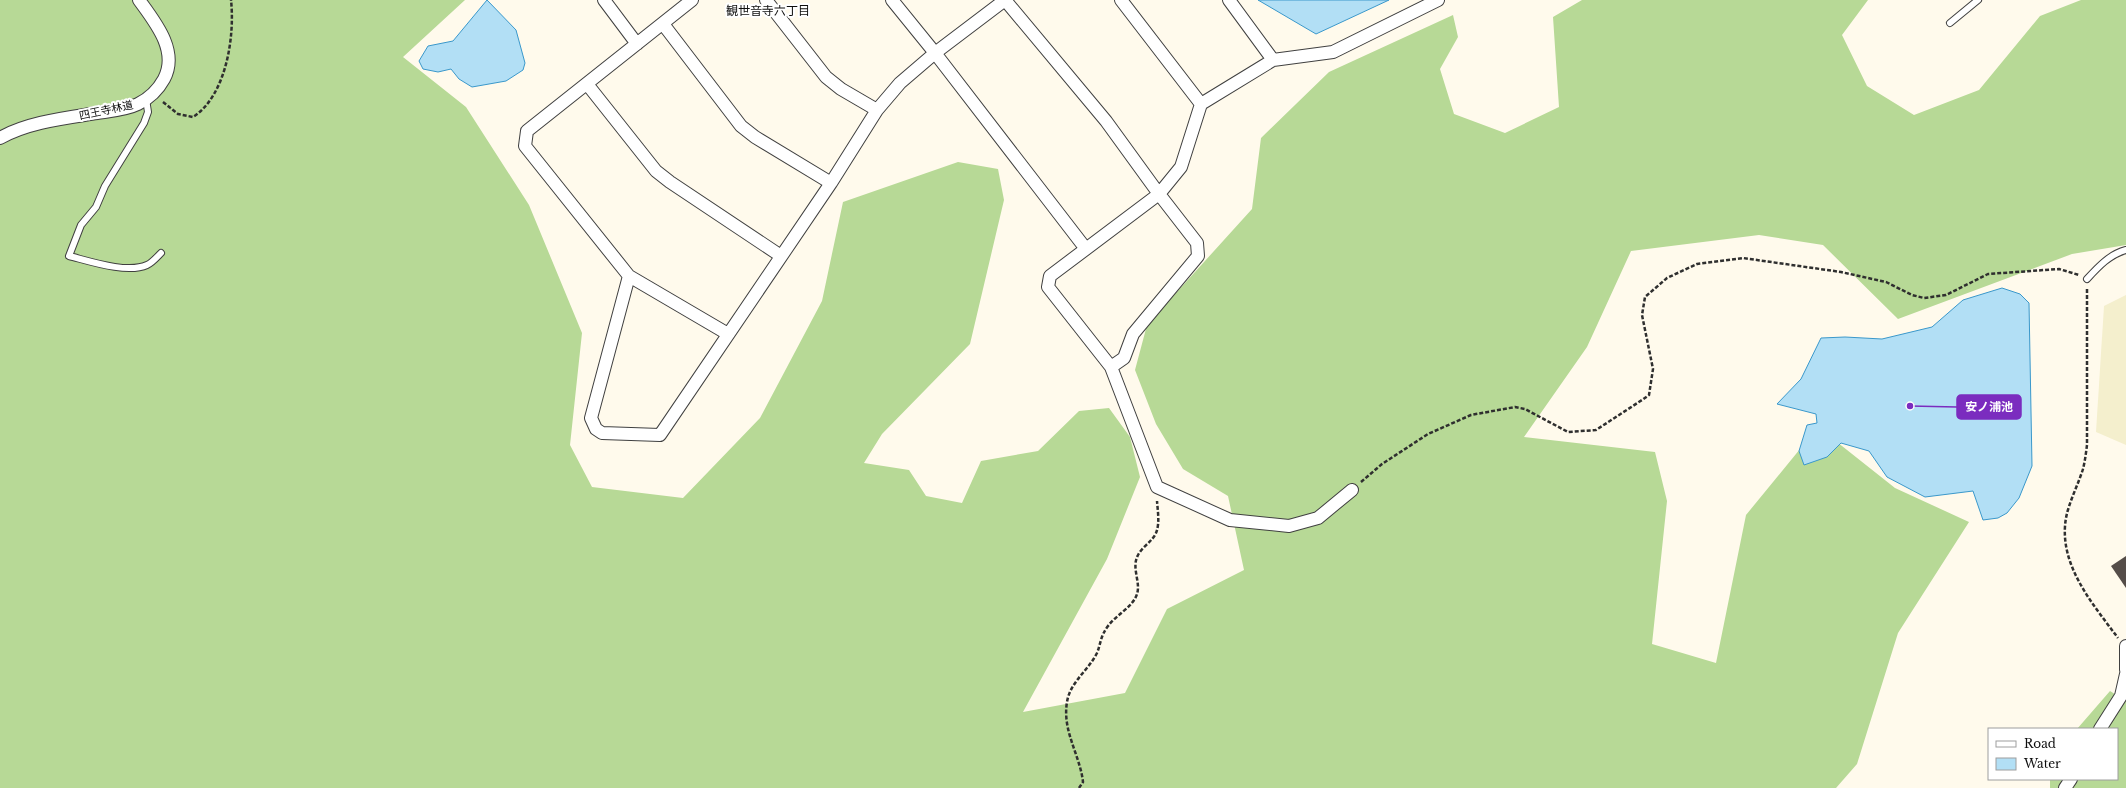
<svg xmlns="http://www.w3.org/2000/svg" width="2126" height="788" viewBox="0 0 2126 788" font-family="'Libre Baskerville','Noto Sans JP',serif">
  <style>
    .farmland { fill: #f4efcd }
    .forest { fill: #b7d996 }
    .water { fill: #b2dff5; stroke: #3a98cb }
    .building { fill: #554d49 }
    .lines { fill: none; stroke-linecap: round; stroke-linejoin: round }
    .service-casing { stroke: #404040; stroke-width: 8 }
    .minor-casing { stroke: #404040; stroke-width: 14 }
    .path { stroke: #2f2f2f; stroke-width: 2.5; stroke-dasharray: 4 2; stroke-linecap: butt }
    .service { stroke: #fff; stroke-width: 6 }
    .minor { stroke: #fff; stroke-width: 12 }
    .labels { text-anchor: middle; stroke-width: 4; stroke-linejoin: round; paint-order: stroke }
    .street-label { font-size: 11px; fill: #0d0d0d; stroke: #fff }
    .neighbourhood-label { font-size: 12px; fill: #0d0d0d; stroke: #fff }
    .leader { fill: none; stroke: #7b2cbf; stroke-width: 1.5 }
    .callout-dot { fill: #7b2cbf; stroke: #fff; stroke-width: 1.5 }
    .callout { fill: #7b2cbf; stroke: #7b2cbf; stroke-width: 1.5 }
    .callout-label { font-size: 12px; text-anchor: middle; font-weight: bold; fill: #fff }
  </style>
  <rect width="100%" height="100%" fill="#fffaec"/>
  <!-- farmland -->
  <path class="farmland" d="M2126,295v150l-30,-13 8,-126z"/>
  <!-- forest -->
  <path class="forest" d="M0,0h465l-62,57 63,50 63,98 53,128 -12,112 22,42 91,11 77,-80 62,-117 21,-99 115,-40 40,7 6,31 -34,144 -88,90 -18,29 45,7 17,26 36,7 19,-42 57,-10 41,-40 30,-3 21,29 10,40 -33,82 -84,153 102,-19 42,-84 77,-39 -16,-74 -45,-27 -27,-45 -21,-54 12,-45 105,-116 9,-71 68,-66 124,-57 5,22 -18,32 14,45 51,19 54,-26 -6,-90 29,-17h286l-26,35 25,51 47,29 65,-25 61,-74 41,-16h45v245l-54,9 -174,65 -75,-74 -64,-10 -128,16 -44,96 -63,90 131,15 12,49 -15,143 64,19 30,-148 72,-88 77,61 74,34 -71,111 -41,131 -21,24h-1836z
    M2110,691l16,10v87h-76v-9h67v-50h-40z"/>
  <!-- water -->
  <path class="water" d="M487,0l29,30 9,33 -2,7 -17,11 -34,6 -13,-8 -8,-10 -13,3 -15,-3 -4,-8 9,-15 25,-5z
    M1258,0h131l-73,34z
    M2002,288l18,6 9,9 3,163 -13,32 -12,15 -9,5 -15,2 -10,-29 -48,6 -38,-20 -18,-26 -28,-8 -14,14 -23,8 -5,-14 8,-26 10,-2 -1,-9 -39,-10 24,-25 20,-41 24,-1 37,2 50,-12 31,-27z"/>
  <!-- building -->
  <path class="building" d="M2126,556v32l-15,-22z"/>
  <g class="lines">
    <!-- service casing -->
    <g class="service-casing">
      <path id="service" d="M1950,23l28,-23
        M146,99l2,13 -4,11 -39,63 -9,21 -15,18 -12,31c20,5 58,18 78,9 5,-2 10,-8 14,-12
        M2087,279c11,-12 23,-25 39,-29"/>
    </g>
    <!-- minor casing -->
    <g class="minor-casing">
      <path id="minor" d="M604,0l33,44
        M692,0l-165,131 -2,15 104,130 99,58
        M766,0l60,77 15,12 36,21
        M892,0l43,53 151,196
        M1005,0l101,121 53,73 38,49 1,13 -65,78 -9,24 -13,9
        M1121,0l80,104
        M1229,0l44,60
        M663,24l78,102 14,11 76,46
        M587,84l69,87 14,11 111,74
        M0,138c28,-16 66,-20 97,-25 14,-2 29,-3 41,-9 12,-6 20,-14 26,-25 15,-28 -9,-57 -25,-79
        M629,276l-38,142 5,11 6,4 58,2 171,-252 46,-73 23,-27 35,-30 70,-53
        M1352,490l-34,28 -29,8 -59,-6 -73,-33 -46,-120 -63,-80 2,-11 109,-82 22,-27 20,-63 72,-44 60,-8 105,-52
        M2126,646v24
        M2100,729l21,-33 5,-22
        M2065,788l6,-9"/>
    </g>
    <!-- path -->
    <path class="path" d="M163,102l15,12 15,3c33,-21 42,-80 38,-117
      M2087,289v156c-1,8 -2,16 -4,24 -5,16 -14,33 -17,49 -8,46 26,85 52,120
      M1361,482l21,-18 46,-30 43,-19 44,-8 10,2 43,23 28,-2 46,-30 7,-5 4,-26 -11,-54 3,-18 22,-19 30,-14 46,-6 98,14 45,10 26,13 12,3 22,-3 42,-21 71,-5 20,6
      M1079,788l4,-6c-3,-27 -21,-51 -16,-80 3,-20 21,-31 30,-49 4,-10 3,-16 11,-27 8,-11 25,-19 29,-32 4,-12 -6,-26 1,-39 3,-6 10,-11 14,-16 9,-9 6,-25 5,-38"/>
    <!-- service -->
    <use href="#service" class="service"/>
    <!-- minor -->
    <use href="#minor" class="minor"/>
  </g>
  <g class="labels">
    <!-- street labels -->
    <g class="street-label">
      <text transform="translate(106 110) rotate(-12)" y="4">四王寺林道</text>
    </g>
    <!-- neighbourhood labels -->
    <g class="neighbourhood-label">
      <text x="768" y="15">観世音寺六丁目</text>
    </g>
  </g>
  <!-- callouts -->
  <path class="leader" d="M1910 406L1957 407"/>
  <circle class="callout-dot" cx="1910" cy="406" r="4"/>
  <rect class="callout" x="1957" y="395" width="64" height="24" rx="4"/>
  <g class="callout-label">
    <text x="1989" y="411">安ノ浦池</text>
  </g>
  <!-- legend -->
  <rect x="1988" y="728" width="130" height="52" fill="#ffffff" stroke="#9e9e9e"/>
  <rect x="1996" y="741" width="20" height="6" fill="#ffffff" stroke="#9e9e9e"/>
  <text x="2024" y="748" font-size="12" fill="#0d0d0d">Road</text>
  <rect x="1996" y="758" width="20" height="12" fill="#b2dff5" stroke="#9e9e9e"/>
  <text x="2024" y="768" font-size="12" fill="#0d0d0d">Water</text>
</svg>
